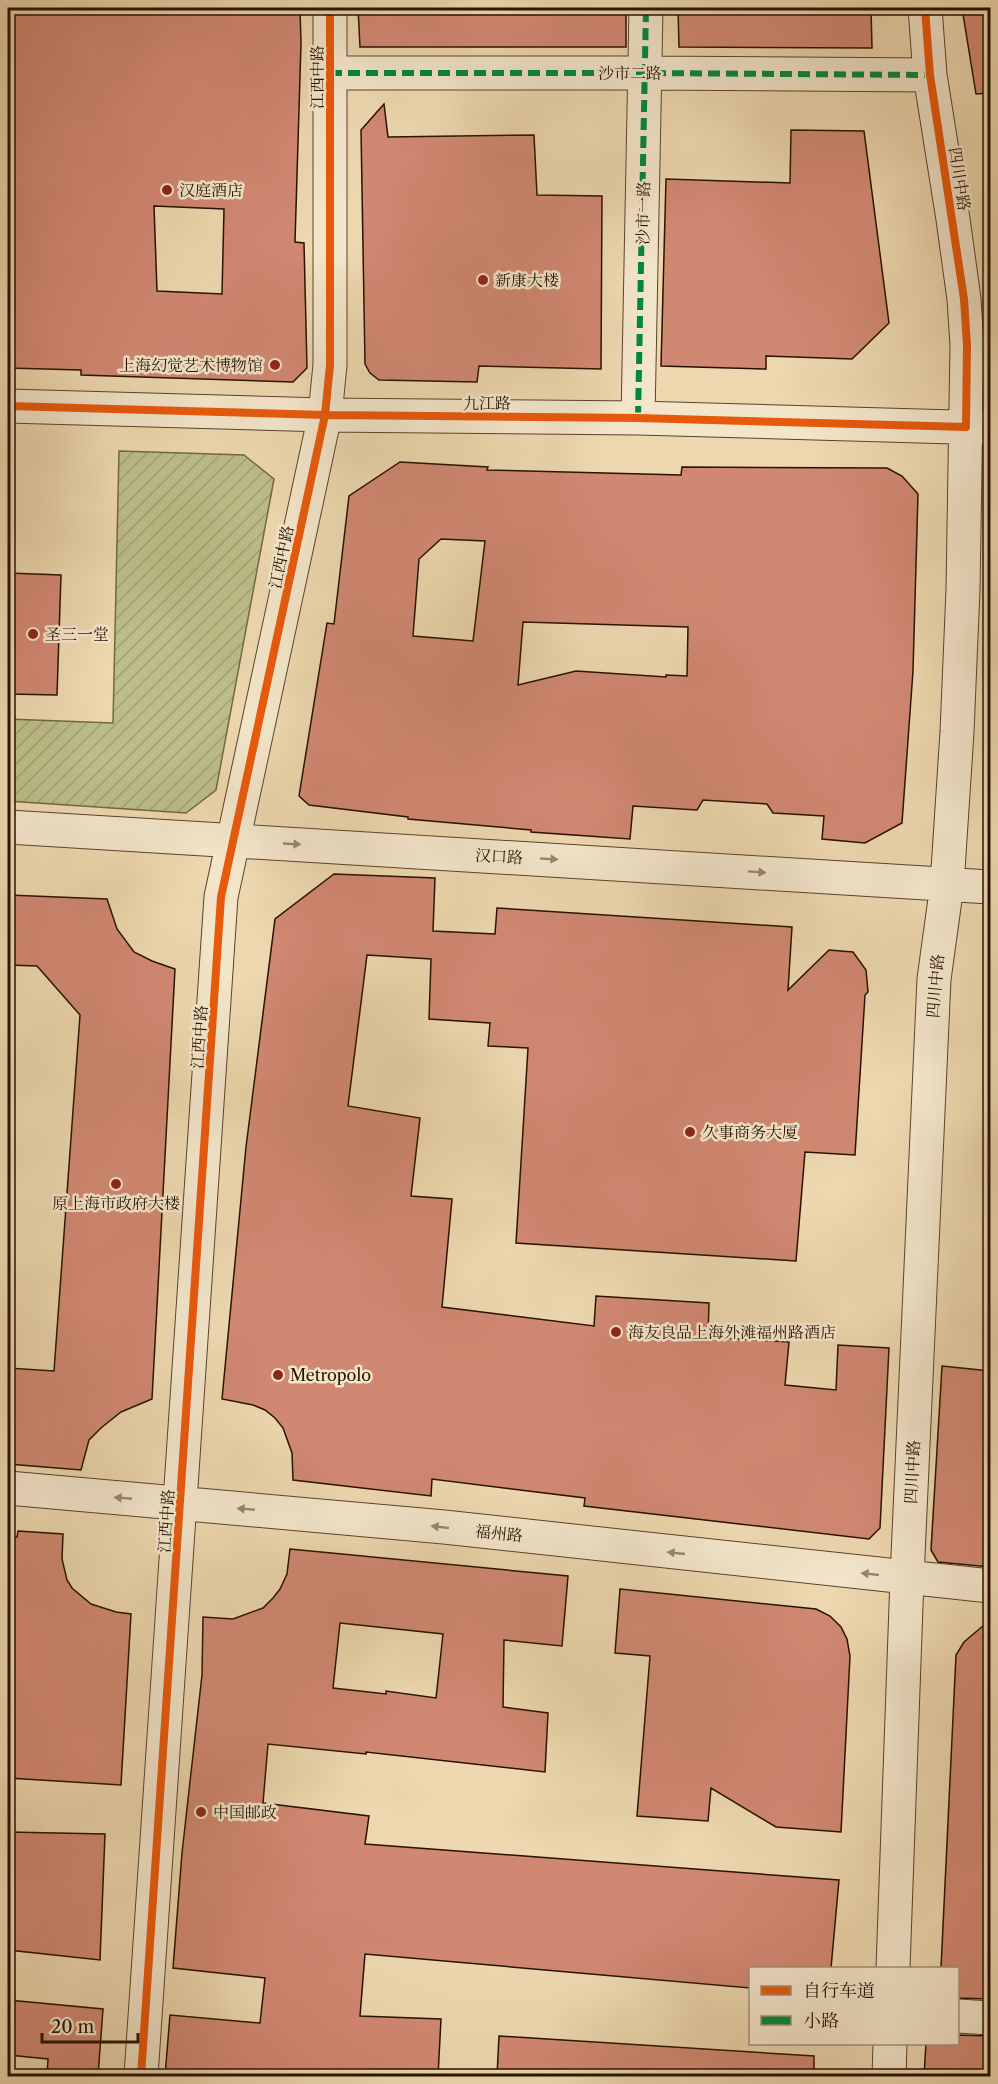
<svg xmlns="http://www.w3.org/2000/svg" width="998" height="2084" viewBox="0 0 998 2084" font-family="'Libre Caslon Text','Noto Serif SC',serif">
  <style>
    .garden { fill: url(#garden-furrows); stroke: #726844; stroke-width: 1.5 }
    .building { fill: #d18872; stroke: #271200; stroke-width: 1.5; fill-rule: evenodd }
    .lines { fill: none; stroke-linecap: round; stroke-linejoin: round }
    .minor-casing { stroke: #58432c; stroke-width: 35 }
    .minor { stroke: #f3e5ca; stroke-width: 33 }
    .quiet { stroke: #00873e; stroke-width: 6; stroke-dasharray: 12 6; stroke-linecap: butt }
    .cycleway-casing { stroke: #f3e5ca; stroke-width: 11 }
    .cycleway { stroke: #e8590c; stroke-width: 8 }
    .oneway { fill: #97866f }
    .poi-dot { fill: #8f2418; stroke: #f3e5ca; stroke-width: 2 }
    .labels { text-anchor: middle; stroke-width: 5; stroke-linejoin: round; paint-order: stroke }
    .street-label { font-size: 16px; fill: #271200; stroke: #f3e5ca }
    .poi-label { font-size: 16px; fill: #271200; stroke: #f3e5ca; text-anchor: start }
  </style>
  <defs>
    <pattern id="garden-furrows" width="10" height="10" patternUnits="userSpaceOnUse" patternTransform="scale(1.5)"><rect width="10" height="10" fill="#bcbd88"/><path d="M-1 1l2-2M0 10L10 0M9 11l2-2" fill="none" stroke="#a2a174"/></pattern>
  </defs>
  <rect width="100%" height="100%" fill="#edd7ae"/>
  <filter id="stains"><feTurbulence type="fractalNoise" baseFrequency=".00333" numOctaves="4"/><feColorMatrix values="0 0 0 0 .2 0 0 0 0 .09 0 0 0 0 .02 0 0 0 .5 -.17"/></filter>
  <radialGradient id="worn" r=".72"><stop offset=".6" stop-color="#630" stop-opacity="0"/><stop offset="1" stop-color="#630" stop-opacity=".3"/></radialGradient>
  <!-- garden -->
  <path class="garden" d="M119,451l125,4 30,24 -58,311 -30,23 -178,-12v-82l105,4z"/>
  <!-- building -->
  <path class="building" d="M8,8h292l1,35 -6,199 9,1 3,125 -14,14 -212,-7v-5l-73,-2zM154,206l70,3 -2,85 -65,-3z
    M358,8h268v39h-266z
    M678,8h193l1,40 -193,-1z
    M962,8h28v85l-14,1z
    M384,104l4,33 146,-2 3,60 65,1 -1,173 -122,-3 -2,16 -98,-2 -9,-7 -5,-9 -4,-234z
    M791,130l73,1 25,192 -37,36 -86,-3v13l-105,-3 5,-187 124,4z
    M400,462l88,5 -1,3 194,5 1,-8 205,1 15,8 16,18 -5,177 -11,152 -37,20 -43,-4 2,-23 -51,-3 -6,-9 -64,-4 -6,10 -64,-4 -3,33 -99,-7v-2l-123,-11v-2l-99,-12 -10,-9 28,-173 7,1 15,-128zM441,539l44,2 -12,100 -60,-5 6,-77zM523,622l165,5 -1,49 -21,-1v2l-90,-6 -58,14z
    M8,573l53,2 -4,120 -49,-1z
    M334,874l101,4 -2,53 62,3 2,-26 295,19 -4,63 41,-40 24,2 13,18 2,22 -3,3 -10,160 -50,-3 -9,109 -280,-18 12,-195 -40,-2 2,-23 -61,-4 2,-60 -64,-4 -19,151 72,12 -9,78 41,3 -10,108 152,19 2,-30 113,7 -1,34 81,5 -4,43 51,5 2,-45 51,3 -9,180 -11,11 -285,-33 1,-8 -153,-19 -1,17 -138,-16 -1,-27 -9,-25 -8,-10 -10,-8 -12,-5 -31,-6 24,-252 29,-228z
    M8,895l99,4 10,30 17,23 18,9 23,8 -23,430 -31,13 -20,16 -12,12 -8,30 -73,-6v-96l46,3 26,-356 -43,-49 -29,-1z
    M942,1366l48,5v196l-52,-5 -7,-12z
    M18,1531l45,3 -1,25 5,21 5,8 19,16 25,8 15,2 -10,171 -113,-7v-242l9,1z
    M290,1549l278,27 -6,70 -58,-6 -1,67 45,6 -3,59 -179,-20v2l-98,-10 -5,59 106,13 -4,28 474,36 -8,88h-81v20l-385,-34 -5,62 81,3 -3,57h-273l5,-61 90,8 5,-45 -92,-10 9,-115 20,-178 1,-58 30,2 30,-11 10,-10 7,-9 7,-15zM340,1623l103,11 -7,64 -50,-7v3l-53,-6z
    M620,1589l196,20 14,7 11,11 6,12 3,17 -9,176 -65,-5 -65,-39 -3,33 -71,-5 13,-160 -35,-3z
    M990,1620v379l-33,-1v-30h-16l15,-313 8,-13z
    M8,1832l97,2 -5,126 -92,-10z
    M8,2000l95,9 -5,67h-51l1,-17 -40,-4z
    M957,2035l33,1v40h-66l2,-33h31z
    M499,2036l315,20v20h-317z"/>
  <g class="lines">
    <!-- minor casing -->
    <g class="minor-casing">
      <path id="minor" d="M330,73h316l284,2
        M8,406l317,9 313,3 352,10
        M638,418l8,-410
        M8,827l982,60
        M8,1488l436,39 546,59
        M893,1968l14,-390 27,-599 13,-94 10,-153 6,-142 4,-245 -3,-46 -11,-80 -23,-144 -5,-67
        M958,2016l32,2
        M141,2076l80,-1179 104,-482 5,-50v-357
        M889,2076l1,-32"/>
    </g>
    <!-- minor -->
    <use href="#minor" class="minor"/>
    <!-- quiet -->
    <path class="quiet" d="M330,73h316l284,2
      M638,418l8,-410"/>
    <!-- cycleway casing -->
    <g class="cycleway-casing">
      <path id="cycleway" d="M8,406l317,9 313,3 328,9 1,-82 -3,-46 -34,-224 -5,-67
        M141,2076l80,-1179 104,-482 5,-50v-357"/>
    </g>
    <!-- cycleway -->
    <use href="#cycleway" class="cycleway"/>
  </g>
  <!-- one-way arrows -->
  <defs><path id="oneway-solid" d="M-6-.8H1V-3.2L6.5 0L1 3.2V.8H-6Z" transform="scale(1.5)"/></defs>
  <g class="oneway">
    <use href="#oneway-solid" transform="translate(292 844) rotate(3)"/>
    <use href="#oneway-solid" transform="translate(549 859) rotate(3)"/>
    <use href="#oneway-solid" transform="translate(757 872) rotate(4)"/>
    <use href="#oneway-solid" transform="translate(123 1498) rotate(-175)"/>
    <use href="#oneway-solid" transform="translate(246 1509) rotate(-175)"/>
    <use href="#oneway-solid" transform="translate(440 1527) rotate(-174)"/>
    <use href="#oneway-solid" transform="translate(676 1553) rotate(-174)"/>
    <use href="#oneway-solid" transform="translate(870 1574) rotate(-174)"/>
  </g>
  <!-- markers -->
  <g class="poi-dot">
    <circle cx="167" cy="190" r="6"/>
    <circle cx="483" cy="280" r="6"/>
    <circle cx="275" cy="365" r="6"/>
    <circle cx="33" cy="634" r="6"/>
    <circle cx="690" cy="1132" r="6"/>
    <circle cx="116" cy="1184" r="6"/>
    <circle cx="616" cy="1332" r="6"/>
    <circle cx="278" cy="1375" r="6"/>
    <circle cx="201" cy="1812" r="6"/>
  </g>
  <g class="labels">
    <!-- street labels -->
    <g class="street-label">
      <text x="630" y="79">沙市二路</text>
      <text transform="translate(317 77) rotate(-90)" y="6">江西中路</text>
      <text transform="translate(960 179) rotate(81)" y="6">四川中路</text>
      <text transform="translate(643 213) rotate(-89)" y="6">沙市一路</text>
      <text x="487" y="409">九江路</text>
      <text transform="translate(281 557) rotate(-78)" y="6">江西中路</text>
      <text transform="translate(499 856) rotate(3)" y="6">汉口路</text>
      <text transform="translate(935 986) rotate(-85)" y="6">四川中路</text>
      <text transform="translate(199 1037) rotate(-86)" y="6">江西中路</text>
      <text transform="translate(912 1472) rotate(-87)" y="6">四川中路</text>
      <text transform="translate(166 1521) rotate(-86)" y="6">江西中路</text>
      <text transform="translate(499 1533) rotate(6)" y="6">福州路</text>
    </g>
    <!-- poi labels -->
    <g class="poi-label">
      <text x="179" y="196">汉庭酒店</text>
      <text x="495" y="286">新康大楼</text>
      <text x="263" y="371" text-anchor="end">上海幻觉艺术博物馆</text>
      <text x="45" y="640">圣三一堂</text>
      <text x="702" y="1138">久事商务大厦</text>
      <text x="116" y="1209" text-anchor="middle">原上海市政府大楼</text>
      <text x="628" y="1338">海友良品上海外滩福州路酒店</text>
      <text x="290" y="1381">Metropolo</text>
      <text x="213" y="1818">中国邮政</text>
    </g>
  </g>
  <!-- margin -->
  <rect width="998" height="2084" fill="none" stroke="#edd7ae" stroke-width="30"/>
  <rect x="9" y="9" width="980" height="2066" fill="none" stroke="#271200" stroke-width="3"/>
  <rect x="15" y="15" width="968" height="2054" fill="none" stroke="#271200" stroke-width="1.5"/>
  <!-- legend -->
  <rect x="749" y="1967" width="210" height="78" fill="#f3e5ca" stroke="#a19179" stroke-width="1.5"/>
  <rect x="761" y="1986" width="30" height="9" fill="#e8590c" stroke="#a19179" stroke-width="1.5"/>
  <text x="803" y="1997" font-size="18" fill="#271200">自行车道</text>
  <rect x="761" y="2016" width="30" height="9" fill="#00873e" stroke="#a19179" stroke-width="1.5"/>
  <text x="803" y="2027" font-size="18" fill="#271200">小路</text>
  <!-- scale -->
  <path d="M42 2033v9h96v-9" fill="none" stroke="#271200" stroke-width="3"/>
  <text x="51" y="2033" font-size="18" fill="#271200" stroke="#f3e5ca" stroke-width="4.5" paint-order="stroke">20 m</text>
  <rect width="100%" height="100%" filter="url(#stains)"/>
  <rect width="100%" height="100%" fill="url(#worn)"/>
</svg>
